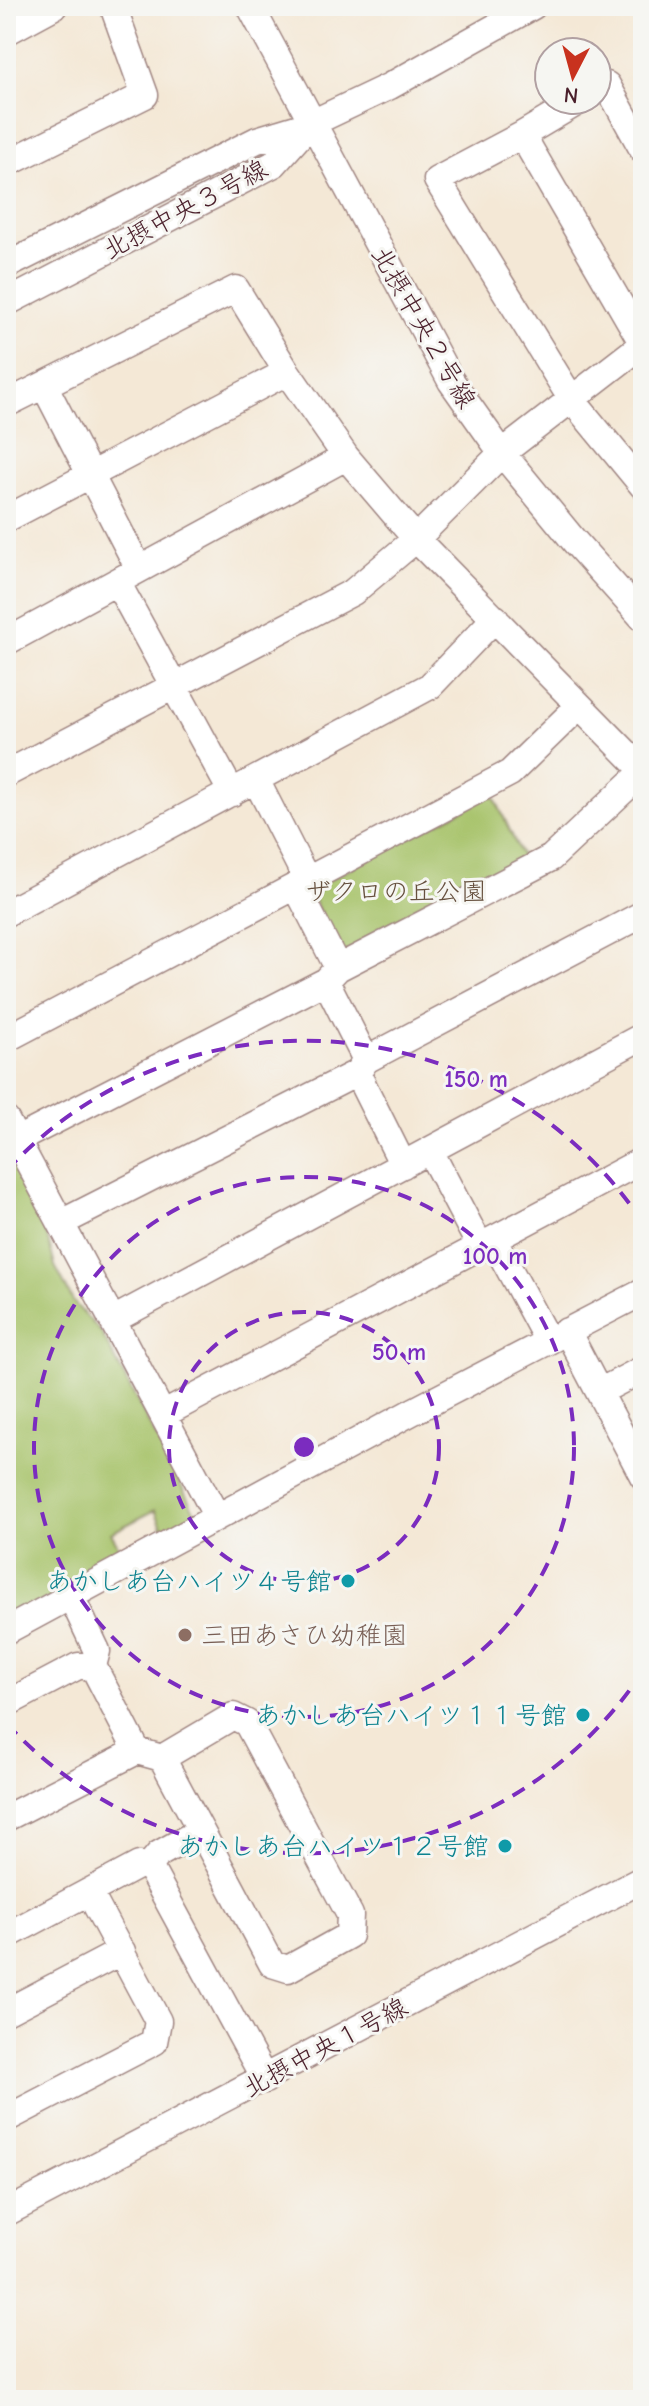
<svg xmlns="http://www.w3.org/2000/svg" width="649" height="2406" viewBox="0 0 649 2406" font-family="'Comic Neue','Klee One',sans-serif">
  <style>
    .green { fill: #a7c36a; stroke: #78714a; stroke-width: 2 }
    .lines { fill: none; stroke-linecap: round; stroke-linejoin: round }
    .minor-casing { stroke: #9f8480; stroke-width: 29 }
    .minor { stroke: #fff; stroke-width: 26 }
    .ring { fill: none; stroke: #7b2cbf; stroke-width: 4; stroke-dasharray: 14 10 }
    .culture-dot { fill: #0f9aa8; stroke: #f6f6f2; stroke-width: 3 }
    .education-dot { fill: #8d6e63; stroke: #f6f6f2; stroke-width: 3 }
    .labels { text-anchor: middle; stroke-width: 6; stroke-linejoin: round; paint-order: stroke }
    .street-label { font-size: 26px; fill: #4a1f2b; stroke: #f6f6f2 }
    .park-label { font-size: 26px; fill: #66503e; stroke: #f6f6f2 }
    .culture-label { font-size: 26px; fill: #0d838f; stroke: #f6f6f2; text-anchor: end }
    .education-label { font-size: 26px; fill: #785e54; stroke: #f6f6f2; text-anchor: start }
    .centre { fill: #7b2cbf; stroke: #f6f6f2; stroke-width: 4 }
    .ring-label { font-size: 24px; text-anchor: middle; font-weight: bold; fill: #7b2cbf; stroke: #f6f6f2; stroke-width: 6; stroke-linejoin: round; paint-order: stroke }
  </style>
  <rect width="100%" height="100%" fill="#f6f6f2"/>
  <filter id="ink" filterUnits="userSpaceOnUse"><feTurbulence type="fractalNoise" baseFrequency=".0125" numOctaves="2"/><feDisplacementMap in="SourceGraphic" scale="16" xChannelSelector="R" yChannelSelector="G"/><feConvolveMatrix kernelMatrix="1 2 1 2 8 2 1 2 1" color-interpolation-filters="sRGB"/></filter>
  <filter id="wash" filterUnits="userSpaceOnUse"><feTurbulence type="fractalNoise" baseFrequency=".006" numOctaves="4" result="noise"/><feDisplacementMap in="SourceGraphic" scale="32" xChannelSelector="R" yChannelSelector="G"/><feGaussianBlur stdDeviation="1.8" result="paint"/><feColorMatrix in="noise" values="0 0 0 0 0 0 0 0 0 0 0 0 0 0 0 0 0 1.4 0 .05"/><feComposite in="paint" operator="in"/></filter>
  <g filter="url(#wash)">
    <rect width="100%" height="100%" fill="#f4e8d6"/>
    <!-- green -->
    <path class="green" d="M493,794l35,76 -187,84 -27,-53 8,-18z
      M6,1153l38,72 11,41 19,37 27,29 97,186 -32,18 -11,-26 -44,23 14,25 -119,64z"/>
  </g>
  <g filter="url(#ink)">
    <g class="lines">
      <!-- minor casing -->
      <g class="minor-casing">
        <path id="minor" d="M250,6l201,375 51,72 73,89 68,76
          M6,32l48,-26
          M597,91l10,-6 36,65
          M581,100l-59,35 -85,45 135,220 71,86
          M6,164l139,-69 -32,-89
          M6,266l251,-126 53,-16 80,-38 143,-80
          M6,303l268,-139 34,-38
          M44,385l95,184
          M6,404l230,-115 51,83 59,85 70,82 227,231
          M6,519l281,-147
          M117,582l115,211
          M6,642l340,-185
          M6,774l347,-182 63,-53 86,-86 141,-109 -121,-209
          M256,780l52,102
          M297,888l41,80
          M6,913l424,-227 65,-68
          M326,981l40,79
          M6,1039l504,-266 69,-67
          M357,1073l46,92
          M6,1120l211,397
          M17,1140l309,-159 12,-13 213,-110 92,-86
          M430,1151l51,97
          M61,1223l296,-150 9,-13 277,-146
          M494,1241l54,100
          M113,1320l530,-284
          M567,1331l76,145
          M599,1392l44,-23
          M164,1414l479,-254
          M71,1596l26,55 -4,15
          M6,1631l404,-218 233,-121
          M6,1704l72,-38h15l44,85 -131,67
          M137,1751l25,7 71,-42 14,7 103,192 -1,20 -61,34 -16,-5 -110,-206
          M149,1866l10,-12 41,-23
          M6,1936l133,-71 10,1 116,214
          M6,2012l116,-61
          M6,2119l148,-77 4,-21 -69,-129
          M6,2213l637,-334"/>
      </g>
      <!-- minor -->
      <use href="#minor" class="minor"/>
    </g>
  </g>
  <!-- distance rings -->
  <g class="ring">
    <circle cx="304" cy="1447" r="135"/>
    <circle cx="304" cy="1447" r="270"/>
    <path d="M643 1671A406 406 0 0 1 7 1724M7 1170A406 406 0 0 1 643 1223"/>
  </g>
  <!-- markers -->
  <g class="culture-dot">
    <circle cx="348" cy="1581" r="8"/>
    <circle cx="583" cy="1715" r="8"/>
    <circle cx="505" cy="1846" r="8"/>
  </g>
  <circle class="education-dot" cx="185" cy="1635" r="8"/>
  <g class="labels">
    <!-- street labels -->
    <g class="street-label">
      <text transform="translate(185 209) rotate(-28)" y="9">北摂中央３号線</text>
      <text transform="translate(424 327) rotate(60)" y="9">北摂中央２号線</text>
      <text transform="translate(325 2047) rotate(-28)" y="9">北摂中央１号線</text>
    </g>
    <!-- park labels -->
    <g class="park-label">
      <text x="396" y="900">ザクロの丘公園</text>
    </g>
    <!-- culture labels -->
    <g class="culture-label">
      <text x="332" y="1590">あかしあ台ハイツ４号館</text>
      <text x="567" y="1724">あかしあ台ハイツ１１号館</text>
      <text x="489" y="1855">あかしあ台ハイツ１２号館</text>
    </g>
    <!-- education labels -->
    <g class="education-label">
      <text x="201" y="1644">三田あさひ幼稚園</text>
    </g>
  </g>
  <circle cx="304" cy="1447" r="12" class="centre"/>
  <g class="ring-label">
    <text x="476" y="1087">150 m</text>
    <text x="495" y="1264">100 m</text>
    <text x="399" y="1360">50 m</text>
  </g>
  <!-- margin -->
  <rect width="649" height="2406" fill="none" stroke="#f6f6f2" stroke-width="32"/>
  <!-- north arrow -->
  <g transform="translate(573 76) rotate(186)"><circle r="38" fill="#f6f6f2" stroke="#b1a0a2" stroke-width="2"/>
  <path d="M0-6L14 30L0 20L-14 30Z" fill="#c8321e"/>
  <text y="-12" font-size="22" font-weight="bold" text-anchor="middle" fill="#4a1f2b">N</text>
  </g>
</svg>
